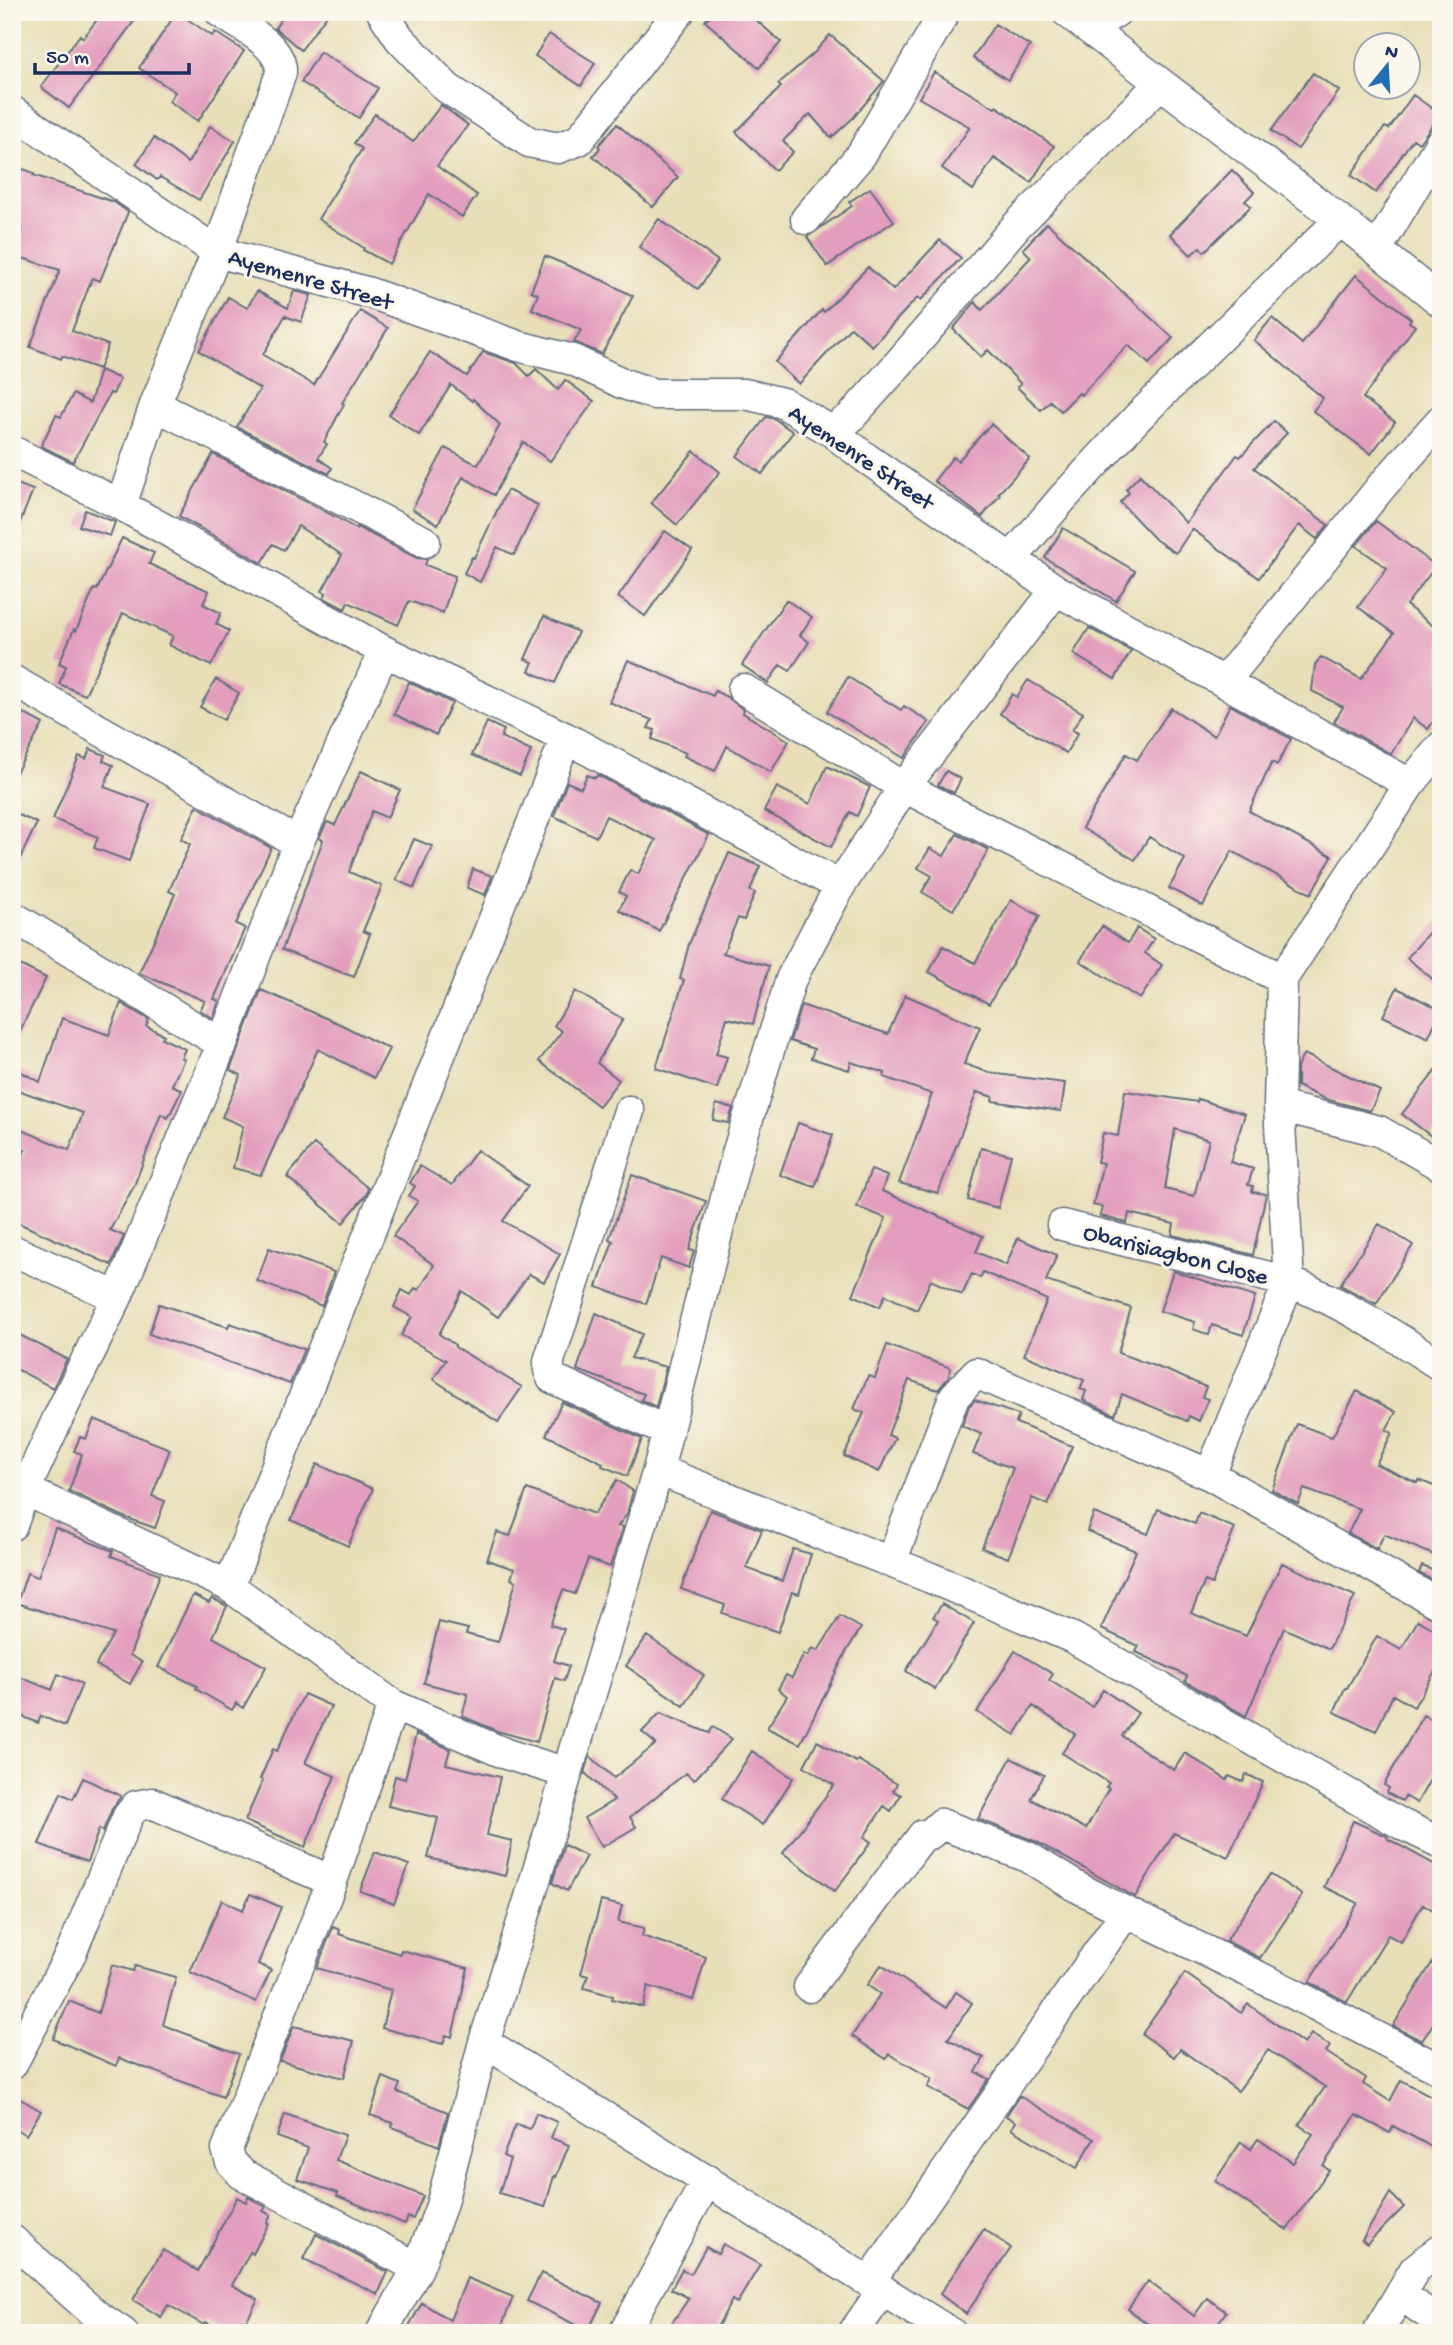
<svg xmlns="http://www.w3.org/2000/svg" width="1453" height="2345" viewBox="0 0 1453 2345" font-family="'Gochi Hand',sans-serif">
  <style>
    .building { fill: #e39ebe; fill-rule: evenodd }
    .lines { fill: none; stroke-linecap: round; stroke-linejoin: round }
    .minor-casing { stroke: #636d7e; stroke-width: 33 }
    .minor { stroke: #fff; stroke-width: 30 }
    .labels { text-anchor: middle; stroke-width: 6; stroke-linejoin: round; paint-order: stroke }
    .street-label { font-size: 24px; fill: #1b2f5e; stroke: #fbf7ec }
  </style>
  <rect width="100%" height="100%" fill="#fbf7ec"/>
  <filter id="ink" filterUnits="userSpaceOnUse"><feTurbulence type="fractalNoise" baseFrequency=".0143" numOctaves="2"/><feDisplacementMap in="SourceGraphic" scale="14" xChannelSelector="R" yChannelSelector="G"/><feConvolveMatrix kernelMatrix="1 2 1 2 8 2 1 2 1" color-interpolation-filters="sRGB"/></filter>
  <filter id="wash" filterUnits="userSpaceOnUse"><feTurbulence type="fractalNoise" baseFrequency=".00686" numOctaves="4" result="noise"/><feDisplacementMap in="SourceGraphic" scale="28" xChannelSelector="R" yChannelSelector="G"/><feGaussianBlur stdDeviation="1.57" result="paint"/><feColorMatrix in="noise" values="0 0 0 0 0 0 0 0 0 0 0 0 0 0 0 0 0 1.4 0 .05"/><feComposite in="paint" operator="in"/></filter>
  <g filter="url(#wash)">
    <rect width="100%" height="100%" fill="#e8dfb9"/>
    <g id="blocks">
      <!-- building -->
      <path class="building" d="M103,12h38l-72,96 -28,-21 39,-52 3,3z
        M177,12l35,24 3,-4 29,19 -46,70 -29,-20 6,-9 -36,-24z
        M286,12h43l-28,38 -26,-22z
        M713,12h34l34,30 -22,26 -54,-47z
        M995,24l35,22 -22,34 -35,-22z
        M549,34l46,29 -14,23 -46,-30z
        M830,35l54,46 -31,37 -22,20 -21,-24 -27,27 10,11 -18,18 -39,-38 45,-45 -3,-3 37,-32z
        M320,52l58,36 -19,30 -58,-36z
        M934,72l61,36 1,-2 58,40 -23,36 -37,-24 -21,32 -31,-22 28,-41 -51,-29z
        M1313,73l26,18 -41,58 -27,-18z
        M1413,95l27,19 -21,29 -6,-4 -37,54 -25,-18 34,-48 4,2z
        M441,105l27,20 -31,41 40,29 -15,22 -33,-23 -40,70 -26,-14 1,-2 -46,-29 44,-70 -8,-6 21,-29 38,28z
        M617,124l61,53 -25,30 -60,-51 7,-8 -2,-2z
        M210,126l25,15 -36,59 -39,-23 -3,3 -21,-16 18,-26 34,25z
        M12,165l22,8 -1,2 81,27 14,10 -28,69 -8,-3 -20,53 36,14 -9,24 -37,-13 -1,3 -31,-12 30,-77 -47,-15 9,-28 -10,-4z
        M1232,170l22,22 -9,9 6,5 -47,46 -4,-5 -9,8 -21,-21z
        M870,188l24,33 -67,45 -20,-29 45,-31 -3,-4z
        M659,219l59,42 -20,28 -59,-42z
        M1047,223l126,115 -24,26 -21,-19 -47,50 -2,-2 -18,18 -11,-10 -9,9 -24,-23 4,-3 -33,-34 -7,7 -28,-28 22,-27 7,8 49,-53 -8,-8z
        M940,240l21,18 -40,42 -3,-3 -46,49 -21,-19 -52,57 -24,-22 47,-52 2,2 44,-45 25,23z
        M545,256l59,25 29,15 -31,58 -28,-12 7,-12 -49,-21 6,-15 -7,-3z
        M1356,275l55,44 -2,3 6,4 -52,72 32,24 -24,32 -58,-43 10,-13 -69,-58 18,-22 30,26z
        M257,291l31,17 6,-17 17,4 -10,27 -16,-6 1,-2 -23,41 51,30 46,-74 28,17 -46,75 2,1 -20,38 3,2 -9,14 14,10 -3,6 -92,-47 23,-38 -61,-38 29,-54 19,11z
        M430,352l37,24 16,-24 33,11 13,13 7,-7 22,21 7,-10 29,21 -44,60 -27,-19 -29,53 -31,-18 -25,47 -26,-15 33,-61 33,17 22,-40 -27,-26 -1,2 -21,-16 -32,50 -30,-20z
        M100,370l20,9 -7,15 -3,-1 -37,69 -32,-16 15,-31 5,2 12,-23 17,9z
        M766,417l9,2 18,13 -31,42 -25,-18z
        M1274,421l13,12 -33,35 74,57 -11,14 -18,-14 -40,53 -67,-49 -16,24 -20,-13 -36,-38 9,-9 -3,-4 14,-14 46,48 51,-68 3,2z
        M991,424l39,35 -32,35 2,1 -18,22 -48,-36 19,-24 5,4z
        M694,451l26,21 -43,53 -26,-22z
        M213,454l123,63 20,12 1,-2 60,31 10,1 -2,6 30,11 -12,37 -34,-12 -11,24 -50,-23 -3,7 -21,-11 2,-5 -4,-2 20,-36 -44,-29 -14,24 -11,-6 -11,19 -83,-47z
        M12,482l21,8 -20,50h-1z
        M507,490l31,15 -24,50 -17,-8 -17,35 -16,-9 8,-16 2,1z
        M85,510l30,12 -5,14 -31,-10z
        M1376,521l60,45 -30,39 35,27v79l-13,18 -15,-11 -22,36 -57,-32 9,-15 -31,-16 3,-26 6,-8 40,22 33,-46 -36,-26 29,-39 -31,-22z
        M1063,528l72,43 -19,30 -71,-43z
        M665,531l27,19 -47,66 -27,-19z
        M122,538l32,15 -5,11 60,27 -6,13 18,9 -5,11 13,7 -18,35 -42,-21 4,-9 -50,-23 -38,82 -26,-11 7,-18 -7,-3 15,-34 2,2 18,-42 3,1z
        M786,600l26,17 -12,18 9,7 -19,29 -10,-6 -12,18 -26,-18z
        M544,616l34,16 -23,51 -26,-12 4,-9 -8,-3z
        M1089,628l42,23 -16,28 -42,-25z
        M628,660l85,36 2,-5 12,6 17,13 -1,3 46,28 -18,31 -44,-26 -12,25 -31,-15 2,-3 -34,-14 3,-9 -7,-2 4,-8 -43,-18z
        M848,677l53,33 3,-4 25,16 -25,36 -77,-46z
        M216,679l23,14 -15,27 -24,-13z
        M1028,680l55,33 -11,17 6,3 -12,20 -66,-39 12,-20 5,3z
        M409,682l43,21 -16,32 -42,-21z
        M1230,705l61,34 -14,26 -5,-3 -23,49 83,45 -21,38 -79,-43 -29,55 -34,-18 16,-29 -36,-22 -14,23 -53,-32 44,-74 11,6 34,-52 43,28z
        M12,707l31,17 -31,56z
        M487,722l17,8 -3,7 30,14 -11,25 -48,-21z
        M90,749l15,6 -2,6 10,4 -9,22 46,17 -21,57 -35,-13 4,-11 -45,-18 26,-63 7,3z
        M827,766l43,21 -13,29 -7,-4 -19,35 -67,-36 13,-24 33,17z
        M361,771l39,19 -13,28 -15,-7 -23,61 33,14 -19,45 7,3 -16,43 -72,-27 41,-110 -4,-2 8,-16 8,3z
        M946,771l15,8 -7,14 -16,-8z
        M587,775l8,3 3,-3 111,60 -50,96 -40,-21 7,-14 -7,-4 11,-22 8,4 18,-34 -50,-24 -10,21 -42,-21 13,-34 14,6z
        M197,806l74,42 -35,76 9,4 -31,71 5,2 -6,17 -13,-8 5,-9 -66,-28 36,-79 -6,-3 21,-47 -9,-5z
        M12,812l25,11 -25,52z
        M957,834l32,16 -36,60 -31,-18 10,-16 -14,-8 12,-20 14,8z
        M414,839l18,7 -18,42 -18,-8z
        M729,853l31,13 -10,25 5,2 -11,27 -6,-2 -15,35 46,13 -16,58 -26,-6 -11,36 11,3 -10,32 -61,-21 28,-88 -4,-1 9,-35z
        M473,869l19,7 -7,19 -18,-7z
        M1011,900l29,16 -51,88 -60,-32 14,-26 32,17z
        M1441,918v68l-34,-28z
        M1102,926l26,17 9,-15 17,11 -9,14 17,12 -22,34 -60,-38z
        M12,961l34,17 -34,69z
        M1397,988l44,22 -13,28 -45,-22z
        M261,990l81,35 47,24 -15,29 -56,-29 -57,126 -28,-7 10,-42 -21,-9 19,-42 -11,-5z
        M575,991l48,28 -26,44 22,17 -20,26 -60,-45 23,-30 -8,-5z
        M905,995l75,32 -16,37 26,9 75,10 -4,28 -69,-10 1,-4 -16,-5 -39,101 -39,-10 33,-89 -48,-17 1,-4 -34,-11 -2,8 -38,-12 3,-9 -24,-8 11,-36 87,29z
        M121,1003l28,17 -3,6 18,9 -2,3 23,11 -4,9 3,1 -12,26 10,5 -14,28 -7,-4 -27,72 -24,44 14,6 -13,29 -99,-45v-44l13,-26 -12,-5 7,-16 49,21 14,-37 -71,-25v-21l28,15 22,-64 47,17z
        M1304,1054l76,37 -10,20 -45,-12 -28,-13v-19z
        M1441,1064v59l-10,13 -29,-22z
        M1125,1091l72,11 1,-3 47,15 -15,48 23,7 -5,16 5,1 -1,6 14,2 -13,61 -81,-20 2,-11 -45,-11 -2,10 -27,-7 2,-9 -9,-2 10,-42 -6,-1 6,-29 15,3zM1175,1129l34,11 -15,56 -29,-7z
        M716,1104l17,4 -5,15 -15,-3z
        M798,1123l35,12 -18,52 -35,-12z
        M314,1144l54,44 -2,7 -23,28 -56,-46z
        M981,1148l30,7 -13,53 -30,-8z
        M477,1150l51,36 -25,35 57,33 -16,28 -15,-8 -31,43 -36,-26 -23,43 16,11v2l67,40 -24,35 -65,-43 13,-19 -45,-25 11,-18 -18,-10 8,-17 9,5 4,-7 4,2 15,-25 -41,-29 25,-35 -9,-5 6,-10 -5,-3 10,-17 32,19z
        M871,1170l16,6 -5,15 101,45 -7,16 30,13 12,-27 39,17 -11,26 85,27 -13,45 50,18 38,16 -4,10 6,2 -9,22 -10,-5 -2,5 -65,-27 -7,21 -32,-15 3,-9 -6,-2 4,-9 -60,-25 23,-55 -64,-28 -3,6 -8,-4 -10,21 -31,-15 -14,30 -32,-15 -5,12 -27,-12 33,-77 -29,-11z
        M632,1175l74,26 -17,49 5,1 -5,17 -28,-10 -15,46 -49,-17 16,-46 -4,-2z
        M1379,1224l34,21 -37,59 -36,-19z
        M269,1248l65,24 -12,34 -65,-25z
        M1173,1271l82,26 -12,38 -31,-10 -3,10 -16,-6 2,-7 -35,-11z
        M159,1304l69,23 2,-4 74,26 -14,35 -141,-50z
        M596,1313l46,21 -11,24 35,9 -10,40 -15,-7 3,-6 -67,-24z
        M12,1331l55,28 -14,29 -41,-21z
        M887,1345l64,23 -3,10 -10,12 -29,-10 -21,55 7,3 -16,34 -35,-16 20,-43 -10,-4 14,-33 7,2z
        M1357,1391l39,21 -10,18 6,3 -16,31 41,19 2,-3 22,9v69l-57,-24 -7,15 -29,-16 12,-24 -56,-20 -6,15 -26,-14 25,-66 35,13z
        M975,1400l44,15 -3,8 56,23 -24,59 -16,-7 -24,60 -26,-10 31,-80 -40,-14 8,-20 -19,-8 7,-20z
        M562,1402l80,37 -15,37 -25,-10 1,-3 -57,-28z
        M94,1419l76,30 -18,47 13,5 -10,27 -31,-11 -55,-26 13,-37 -8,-3 6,-14 6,2z
        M317,1464l56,25 -25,57 -57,-26z
        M617,1480l16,11 -6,23 -9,12 5,1 -13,40 -22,-8 -13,35 -12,-4 -13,35 14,4 -10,32 15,5 -5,15 -9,-3 -18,64 -40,-11 -35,-15 6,-22 -44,-11 15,-61 29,7 -2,5 32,8 18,-61 -5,-2 3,-10 -27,-9 10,-28 13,4 17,-47 67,25z
        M1158,1509l37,15 4,-11 36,15 -23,56 -7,-3 -14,32 55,23 36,-73 73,33 -26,53 -45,-21 -38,88 -61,-35 2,-5 -51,-24 3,-6 -38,-17 35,-78 -49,-20 7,-18 54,21z
        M710,1510l52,20 -16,38 36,13 11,-32 18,5 -12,40 -7,-2 -14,40 -56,-19 3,-8 -44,-16z
        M55,1528l58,23 -2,5 49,18 -30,81 12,7 -12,22 -34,-19 17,-31 -96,-31 10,-30 11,4z
        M1422,1566l15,6 -3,9 -15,-8z
        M193,1595l16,8 3,-5 15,8 -14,31 53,30 -23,41 -7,-5 -4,7 -36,-21 1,-3 -39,-19z
        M942,1604l32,19 -39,66 -29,-18 32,-51 -5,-3z
        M840,1616l21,12 -15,24 -46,92 -33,-16 20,-32 -9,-7 8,-14 6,3 12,-24 4,2 4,-8 6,3z
        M1418,1620l23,13v28l-27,46 -21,-12 -17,36 -42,-19 11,-24h2l30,-52 24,14z
        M647,1636l57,39 -20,31 -58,-40z
        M1015,1651l38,23 -4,6 43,27 11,-17 35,23 -16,23 52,34 11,-17 42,27 2,-4 14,6 3,-8 17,8 -35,75 -54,-24 -39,64 -98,-55 -59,-23 33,-61 33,17 -13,24 55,30 23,-41 -3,-1 3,-4 -47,-30 13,-19 -42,-28 -18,29 -38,-23z
        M12,1674l40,16 6,-16 24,10 -17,42 -24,-10 -3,7 -26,-11z
        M304,1694l27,12 -26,57 30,13 -30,71 -60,-26 18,-41 -3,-1 13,-30 4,2z
        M660,1713l49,20 4,-6 19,12 -38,41 -8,-7 -56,44 6,10 -34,20 -18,-29 30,-18 -29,-27 5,-17 24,22 42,-34 -14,-12z
        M1423,1715l18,10v35l-24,43 -12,-7 -3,5 -15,-8 2,-5 -5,-3z
        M416,1734l34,15 -4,15 54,13 -13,58 25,6 -7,35 -77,-18 10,-40 -50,-12 7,-30 10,3z
        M817,1741l39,21 2,-2 39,24 -4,7 8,4 -10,16 -7,-5 -20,31 7,5 -36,49 -52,-38 51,-68 -30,-19z
        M752,1751l41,27 -30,47 -41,-26z
        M83,1778l38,18 -9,13 -9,22 -4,-2 -12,33 -48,-18 22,-51 12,6z
        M1353,1821l34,15 1,3 53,29v47l-18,-11 -22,38 -13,-7 -41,67 -38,-20 49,-79 -34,-16z
        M564,1845l22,11 -19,35 -15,-8z
        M375,1852l34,13 -15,39 -34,-13z
        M1270,1874l32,21 -42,63 -34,-17z
        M250,1894l31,13 -23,57 13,6 -15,32 -66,-30 32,-72 21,10z
        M601,1901l21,5 -4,16 26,6 -2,8 64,21 -13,43 -45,-14 -5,21 -31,-8 1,-3 -29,-8 4,-12 -7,-2z
        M333,1927l7,3 -1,4 61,20 1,-4 67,18 -16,69 -6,-2 -3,9 -61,-16 9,-38 -74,-22z
        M1441,1948v63l-19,30 -29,-15z
        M112,1965l21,6 2,-5 41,11 -13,48 76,29 -16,43 -104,-39 -3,8 -63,-27 16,-38 29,12z
        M881,1965l65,43 10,-16 16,11 -24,36 36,19 -8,14 13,7 -21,30 -40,-22 4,-8 -43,-25 -3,5 -34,-23 28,-42 -13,-9z
        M1185,1973l56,40 7,-9 56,40 7,-10 19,12 -4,6 40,26 -3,6 27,17 11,-21 40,21v51l-48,-26 -3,7 -34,-18 -33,51 6,4 -42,60 -72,-49 26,-39 10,7 7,-10 35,24 20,-29 -14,-9 26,-38 -57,-37 -30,41 -58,-42 -6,8 -32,-23z
        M294,2026l60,15 -10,37 -64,-17z
        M383,2077l17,7 -3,8 51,20 -9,34 -47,-19 1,-4 -23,-8z
        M12,2094l29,17 -15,24 -14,-8z
        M1019,2096l75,43 -17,29 -66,-39 5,-7 -10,-6z
        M536,2113l21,9 -6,16 18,7 -13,32 -2,-1 -9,31 -46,-14 11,-34 -7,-3 13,-32 14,5z
        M285,2114l60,21 -9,25 87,36 -10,23 -5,-2 -3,7 -68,-28 1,-3 -41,-14 11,-31 -31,-11z
        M1390,2193l14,14 -37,37 -5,-4z
        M237,2197l9,5 2,-5 18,10 -3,4 8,4 -4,7 2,1 -16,31 -3,-2 -18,33 26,14 -18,34h-14l-20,-11 -2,3 -36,-20 -7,12 -28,-17 30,-50 35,21z
        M984,2229l27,19 -45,66 -26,-20z
        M316,2234l72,38 -10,22 -74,-35z
        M723,2244l37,21 -23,38 -5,-3 -18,33h-49l24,-35 -18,-9 11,-20 9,5 15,-27 12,7z
        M541,2273l61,30 -14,28 -61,-30z
        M467,2278l46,19 -14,36h-94l17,-30 28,17z
        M1148,2281l46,35 13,-18 19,14 -13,18 4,3h-57l-32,-24z"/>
    </g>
  </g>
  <g filter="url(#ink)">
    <use href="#blocks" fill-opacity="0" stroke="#636d7e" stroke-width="2"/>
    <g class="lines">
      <!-- minor casing -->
      <g class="minor-casing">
        <path id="minor" d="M382,12l18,27 47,49 82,54 29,6 21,-8 100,-128
          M1067,12l273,208 101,82
          M1090,28l26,-16
          M12,111l205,141 153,41 148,53 55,14 51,24 30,10h91l38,9 48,28 35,27 190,132 354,194
          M806,219l55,-64 84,-143
          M1377,249l64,-107
          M155,405l270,137
          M831,431l19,-13 43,-48 125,-146 142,-140
          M12,451l109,54 263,146 182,87 274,148
          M121,505l34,-100 62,-153 64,-179c2,-28 -41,-47 -61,-61
          M1012,558l50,-59 76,-82 202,-197
          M12,680l286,163
          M1224,682l157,-195 60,-67
          M743,689l161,98 378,192
          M12,916l210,128
          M1279,1106l100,25 62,35
          M629,1111l-80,250v9l3,8 116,54
          M1062,1225l227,57c55,21 103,52 152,84
          M12,1250l105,47
          M658,1470l273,108 142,60 330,187 38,18
          M1210,1475l79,-193 -10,-176 3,-127 128,-195 31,-37
          M12,1484l217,102 164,119 113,49 61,19
          M12,1525l13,-35 33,-72 59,-121 105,-253 76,-201 86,-192
          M891,1562l63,-165 22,-24 234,102 231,130
          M229,1586l337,-848
          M393,1705l-61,176 -105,268 4,13 11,12 176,94
          M809,1987l114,-152 7,-1 11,-10 87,33 47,29 51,26 164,80 151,78
          M484,2042l467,291
          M12,2064l59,-111 57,-137 8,-10 16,-3 180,78
          M12,2240l84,75 27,18
          M870,2281l256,-369
          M1401,2295l40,28
          M381,2333l37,-65 23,-62 43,-164 43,-135 131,-437 79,-316 54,-175 49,-93 64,-99 152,-197
          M624,2333l83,-153
          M853,2333l30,-43
          M1377,2333l38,-64 26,-20"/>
      </g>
      <!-- minor -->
      <use href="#minor" class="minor"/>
    </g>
  </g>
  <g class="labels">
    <!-- street labels -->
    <g class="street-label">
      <text transform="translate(311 278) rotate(16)" y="8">Ayemenre Street</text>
      <text transform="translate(862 456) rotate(34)" y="8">Ayemenre Street</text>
      <text transform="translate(1176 1253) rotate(14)" y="8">Obarisiagbon Close</text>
    </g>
  </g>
  <!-- margin -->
  <rect width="1453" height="2345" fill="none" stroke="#fbf7ec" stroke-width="42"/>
  <!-- north arrow -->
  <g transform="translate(1387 66) rotate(18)"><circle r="33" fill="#fbf7ec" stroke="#a1a7b3" stroke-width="2"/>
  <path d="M0-5L12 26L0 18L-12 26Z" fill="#1f6fb2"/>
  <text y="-10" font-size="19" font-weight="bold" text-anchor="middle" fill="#1b2f5e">N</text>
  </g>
  <!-- scale -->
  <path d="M35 63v10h154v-10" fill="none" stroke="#1b2f5e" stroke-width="3.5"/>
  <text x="46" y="63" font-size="21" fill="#1b2f5e" stroke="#fbf7ec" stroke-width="5" paint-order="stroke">50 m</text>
</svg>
